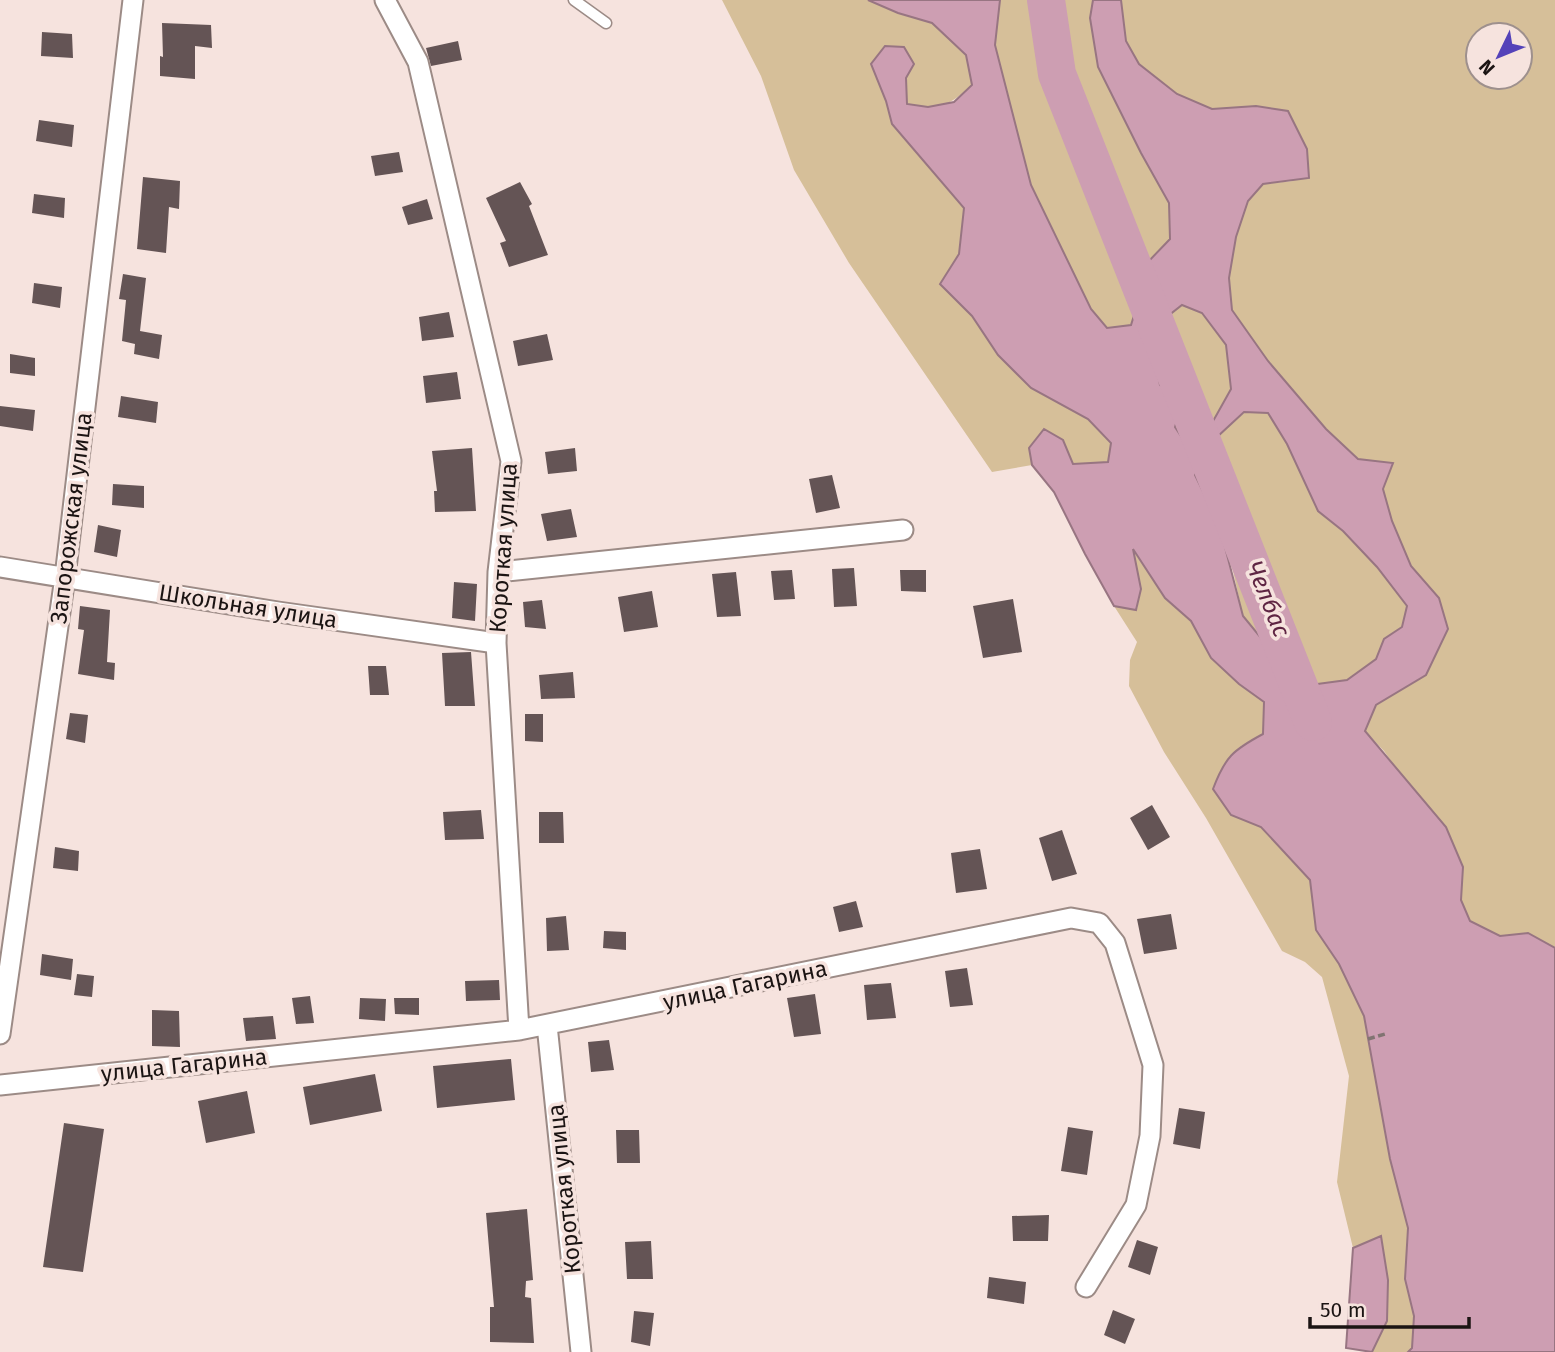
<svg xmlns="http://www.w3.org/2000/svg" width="1555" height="1352" viewBox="0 0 1555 1352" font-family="'Fira Sans',sans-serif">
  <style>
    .green { fill: #d6bf99; fill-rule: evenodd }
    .water { fill: #cd9eb2; stroke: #987582; stroke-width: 2; fill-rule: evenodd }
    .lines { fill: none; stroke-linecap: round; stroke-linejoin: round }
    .river { stroke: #cd9eb2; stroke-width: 38 }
    .building { fill: #645455 }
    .lane-casing { stroke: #9c8b86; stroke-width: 13 }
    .street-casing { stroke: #9c8b86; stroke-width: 23 }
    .path { stroke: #817472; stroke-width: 3.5; stroke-dasharray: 7 3.5; stroke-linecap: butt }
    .lane { stroke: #fff; stroke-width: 10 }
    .street { stroke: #fff; stroke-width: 19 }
    .labels { text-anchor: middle; stroke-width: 7; stroke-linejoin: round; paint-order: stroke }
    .street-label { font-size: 23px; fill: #1b1413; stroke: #f6e3de }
    .water-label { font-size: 24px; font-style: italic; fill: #5f2543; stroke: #f6e3de }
  </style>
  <rect width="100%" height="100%" fill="#f6e3de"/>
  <!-- green -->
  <path class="green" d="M722,0h146l30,13 34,10 34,32 6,30c-24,22 -32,24 -65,20l-1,-27 -35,-14 15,37 6,23 72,84 -5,46 -19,30 32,32 26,39 33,33 57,31 23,24 -3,19 -35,2 -10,-24 -34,8 3,17 -40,7 -143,-209 -55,-93 -33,-94z
    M1000,0h93l-3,18 8,49 43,86 28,50 1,36 -24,25 -6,32 -9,29 -25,3 -15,-19 -60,-124 -36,-140z
    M1121,0h434v948l-27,-15 -28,3 -30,-15 -9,-21 2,-33 -58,-86 -21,-30 -19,-20 11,-26 50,-30 13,-77 -28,-32 -19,-45 -9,-32 -25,-30 -32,-30 -58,-68 -36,-51 -3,-32 7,-41 12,-36 15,-17 30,-3 -37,-75 -44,3 -35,-15 -38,-30 -13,-23zM1478,35h42v42h-42z
    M1182,305l20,8 24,32 6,44 -25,43 -22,11 -10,-16 7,-23 -22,-19 -8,-40 11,-25z
    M1245,412l23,1 19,31 31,67 25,20 34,36 30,39 -5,21 -18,12 -8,20 -29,21 -37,5 -26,-19 -41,-50 -10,-45 -38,-96 21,-37z
    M1131,547l34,51 26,23 20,37 28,26 25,18 -1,32 -22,12 -10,69 30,12 49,53 6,50 23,34 25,52 26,143 18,69 -3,51 9,37 -2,33 -4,3h-36l15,-31 1,-41 -7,-44 -28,12 -16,-66 12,-106 -27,-99 -17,-15 -23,-11 -76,-133 -42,-66 -35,-66 1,-26 7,-18 -23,-36 23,3 4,-20z"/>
  <!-- water -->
  <path class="water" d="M868,0h132l-5,45 36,140 60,124 16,19 24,-3 9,-29 6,-32 24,-25 -1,-36 -28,-50 -43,-86 -8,-49 3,-18h28l5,41 13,23 38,30 35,15 44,-3 32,5 19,38 2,29 -46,6 -15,17 -12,36 -7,41 3,32 36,51 58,68 32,30 35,4 -10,26 9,32 19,45 28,32 9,31 -22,46 -50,30 -11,26 81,96 17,40 -2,33 9,21 30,15 28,-3 27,15v404h-147l4,-4 2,-32 -9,-37 3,-51 -18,-69 -26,-143 -25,-52 -23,-34 -6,-50 -49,-53 -30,-12 -18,-26c12,-32 20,-39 50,-55l1,-32 -25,-18 -28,-26 -20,-37 -26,-23 -32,-49 8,40 -5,21 -22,-4 -29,-52 -31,-62 -22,-27 -3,-17 15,-19 19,11 10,24 35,-2 3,-19 -23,-24 -57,-31 -33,-33 -26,-39 -32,-32 19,-30 5,-46 -72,-84 -6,-23 -15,-37 14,-18 19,1 10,17 -8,14 1,26 21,3 26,-5 18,-17 -6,-30 -34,-32 -34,-10zM1182,305l20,8 24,32 5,44 -24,43 -22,10 -10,-15 7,-23 -22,-19 -8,-40 11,-25zM1244,412l24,1 19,31 31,67 25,20 34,36 30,39 -5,21 -18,12 -8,20 -29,21 -37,5 -26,-19 -41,-50 -24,-92 -24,-49 21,-37z
    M1381,1236l7,44 -1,41 -15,31 -26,-4 7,-100z"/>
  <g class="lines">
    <!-- river -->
    <path class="river" d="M1046,0l11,74 256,648"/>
  </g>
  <!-- building -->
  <path class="building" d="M162,23l49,2 1,23 -17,-2v33l-35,-3v-20l3,1z
    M42,32l30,2 1,24 -32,-2z
    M458,41l4,19 -31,6 -5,-18z
    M39,120l35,5 -2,22 -36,-6z
    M399,152l4,20 -28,4 -4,-20z
    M143,177l37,4 -1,28 -10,-2 -3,46 -29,-4z
    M520,182l12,22 -3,2 19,49 -39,12 -9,-24 6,-2 -20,-43z
    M34,194l31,4 -1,20 -32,-5z
    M427,199l6,20 -25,6 -6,-18z
    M123,274l23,4 -6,53 22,4 -3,24 -25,-5 1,-10 -13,-3 4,-41 -7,-1z
    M34,283l28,4 -2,21 -28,-5z
    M449,312l5,25 -32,4 -3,-24z
    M547,334l6,26 -35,6 -5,-25z
    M10,354l25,4v18l-25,-3z
    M457,372l4,27 -35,4 -3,-27z
    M121,396l37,6 -2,21 -38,-6z
    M0,406l35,4 -2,21 -33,-5z
    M472,448l4,63 -41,1 -1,-21h3l-5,-40z
    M575,448l2,23 -29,3 -3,-22z
    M832,475l8,33 -24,5 -7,-34z
    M113,484l31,2v22l-32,-3z
    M571,509l6,28 -30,4 -6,-27z
    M98,525l23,5 -4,27 -23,-5z
    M854,568l3,38 -23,1 -2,-38z
    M792,570l3,29 -21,1 -3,-29z
    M900,570h26v22l-25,-1z
    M736,572l5,44 -24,1 -5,-43z
    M454,582l23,2 -2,37 -23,-3z
    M652,591l6,36 -34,5 -6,-35z
    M1013,599l9,53 -39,6 -10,-52z
    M542,600l4,29 -21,-2 -2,-25z
    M80,606l30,4 -3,52 8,1 -1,17 -36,-6 6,-44 -6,-1z
    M471,652l4,54h-30l-3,-53z
    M368,666h18l3,29h-19z
    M573,672l2,26 -34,1 -2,-24z
    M70,713l18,2 -3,28 -19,-4z
    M525,714h18v28l-18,-1z
    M1152,805l18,32 -22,13 -18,-32z
    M481,810l3,29 -39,1 -2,-28z
    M539,812h24l1,31h-25z
    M1062,830l15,44 -25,7 -13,-43z
    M55,847l24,4 -1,20 -25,-3z
    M980,849l7,40 -31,4 -5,-40z
    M856,901l7,26 -24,5 -6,-25z
    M1171,914l6,35 -33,5 -7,-35z
    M566,916l3,34 -22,1 -1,-33z
    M604,931l22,1v18l-23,-2z
    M42,954l31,5 -2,21 -31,-5z
    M967,968l6,37 -23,2 -5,-36z
    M77,974l17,2 -2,21 -18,-2z
    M499,980l1,20 -34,1 -1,-20z
    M891,983l5,35 -29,2 -3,-35z
    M815,994l6,40 -27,3 -7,-39z
    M310,996l4,27 -18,1 -4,-26z
    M360,998l26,1 -1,22 -26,-2z
    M394,998h25v17l-24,-1z
    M152,1010l27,1 1,36 -28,-1z
    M273,1016l3,23 -30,2 -3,-23z
    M609,1040l5,30 -23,2 -3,-30z
    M511,1059l4,41 -78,8 -4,-42z
    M375,1074l7,37 -72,14 -7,-38z
    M247,1091l8,42 -49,10 -8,-42z
    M1179,1108l26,4 -5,37 -27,-5z
    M64,1123l40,6 -21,143 -40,-5z
    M1068,1127l25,4 -6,44 -26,-4z
    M616,1130h23l1,33h-23z
    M527,1209l6,71 -7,1 -1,16 6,1 3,45 -44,-1v-35h4l-8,-94z
    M1049,1215l-1,26h-35l-1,-25z
    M1137,1240l21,7 -8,28 -22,-8z
    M651,1241l2,38h-26l-2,-37z
    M989,1277l37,5 -2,22 -37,-6z
    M1113,1310l22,9 -10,25 -21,-9z
    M634,1311l20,2 -4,33 -19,-4z"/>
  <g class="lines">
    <!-- lane casing -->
    <g class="lane-casing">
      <path id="lane" d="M574,0l32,23"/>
    </g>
    <!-- street casing -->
    <g class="street-casing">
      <path id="street" d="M385,0l33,62 93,399 -13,111 -2,71 23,387
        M0,567l278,45 218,31
        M498,572l405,-42
        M547,1025l34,327
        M0,1034l65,-457 68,-577
        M0,1085l519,-55 552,-112 28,5 16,20 38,122 -3,71 -14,69 -50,82"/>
    </g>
    <!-- path -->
    <path class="path" d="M1368,1039l17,-5"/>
    <!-- lane -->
    <use href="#lane" class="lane"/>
    <!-- street -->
    <use href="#street" class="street"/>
  </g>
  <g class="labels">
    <!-- street labels -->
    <g class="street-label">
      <text transform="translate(71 518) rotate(-83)" y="8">Запорожская улица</text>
      <text transform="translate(503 548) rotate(-86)" y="8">Короткая улица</text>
      <text transform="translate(248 606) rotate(9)" y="8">Школьная улица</text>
      <text transform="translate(745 985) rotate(-12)" y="8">улица Гагарина</text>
      <text transform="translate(184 1065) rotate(-6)" y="8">улица Гагарина</text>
      <text transform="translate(564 1189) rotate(-96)" y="8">Короткая улица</text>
    </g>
    <!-- water labels -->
    <g class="water-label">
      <text transform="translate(1268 599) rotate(68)" y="8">Челбас</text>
    </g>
  </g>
  <!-- north arrow -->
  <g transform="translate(1499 56) rotate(227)"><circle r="33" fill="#f6e3de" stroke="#9e908d" stroke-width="2"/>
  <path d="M0-5L12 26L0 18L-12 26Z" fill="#5442b9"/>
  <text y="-10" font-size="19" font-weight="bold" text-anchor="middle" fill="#1b1413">N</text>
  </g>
  <!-- scale -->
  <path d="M1310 1317v10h159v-10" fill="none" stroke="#1b1413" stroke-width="3.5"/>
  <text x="1320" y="1317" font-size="21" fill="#1b1413" stroke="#f6e3de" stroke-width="5" paint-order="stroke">50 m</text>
</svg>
